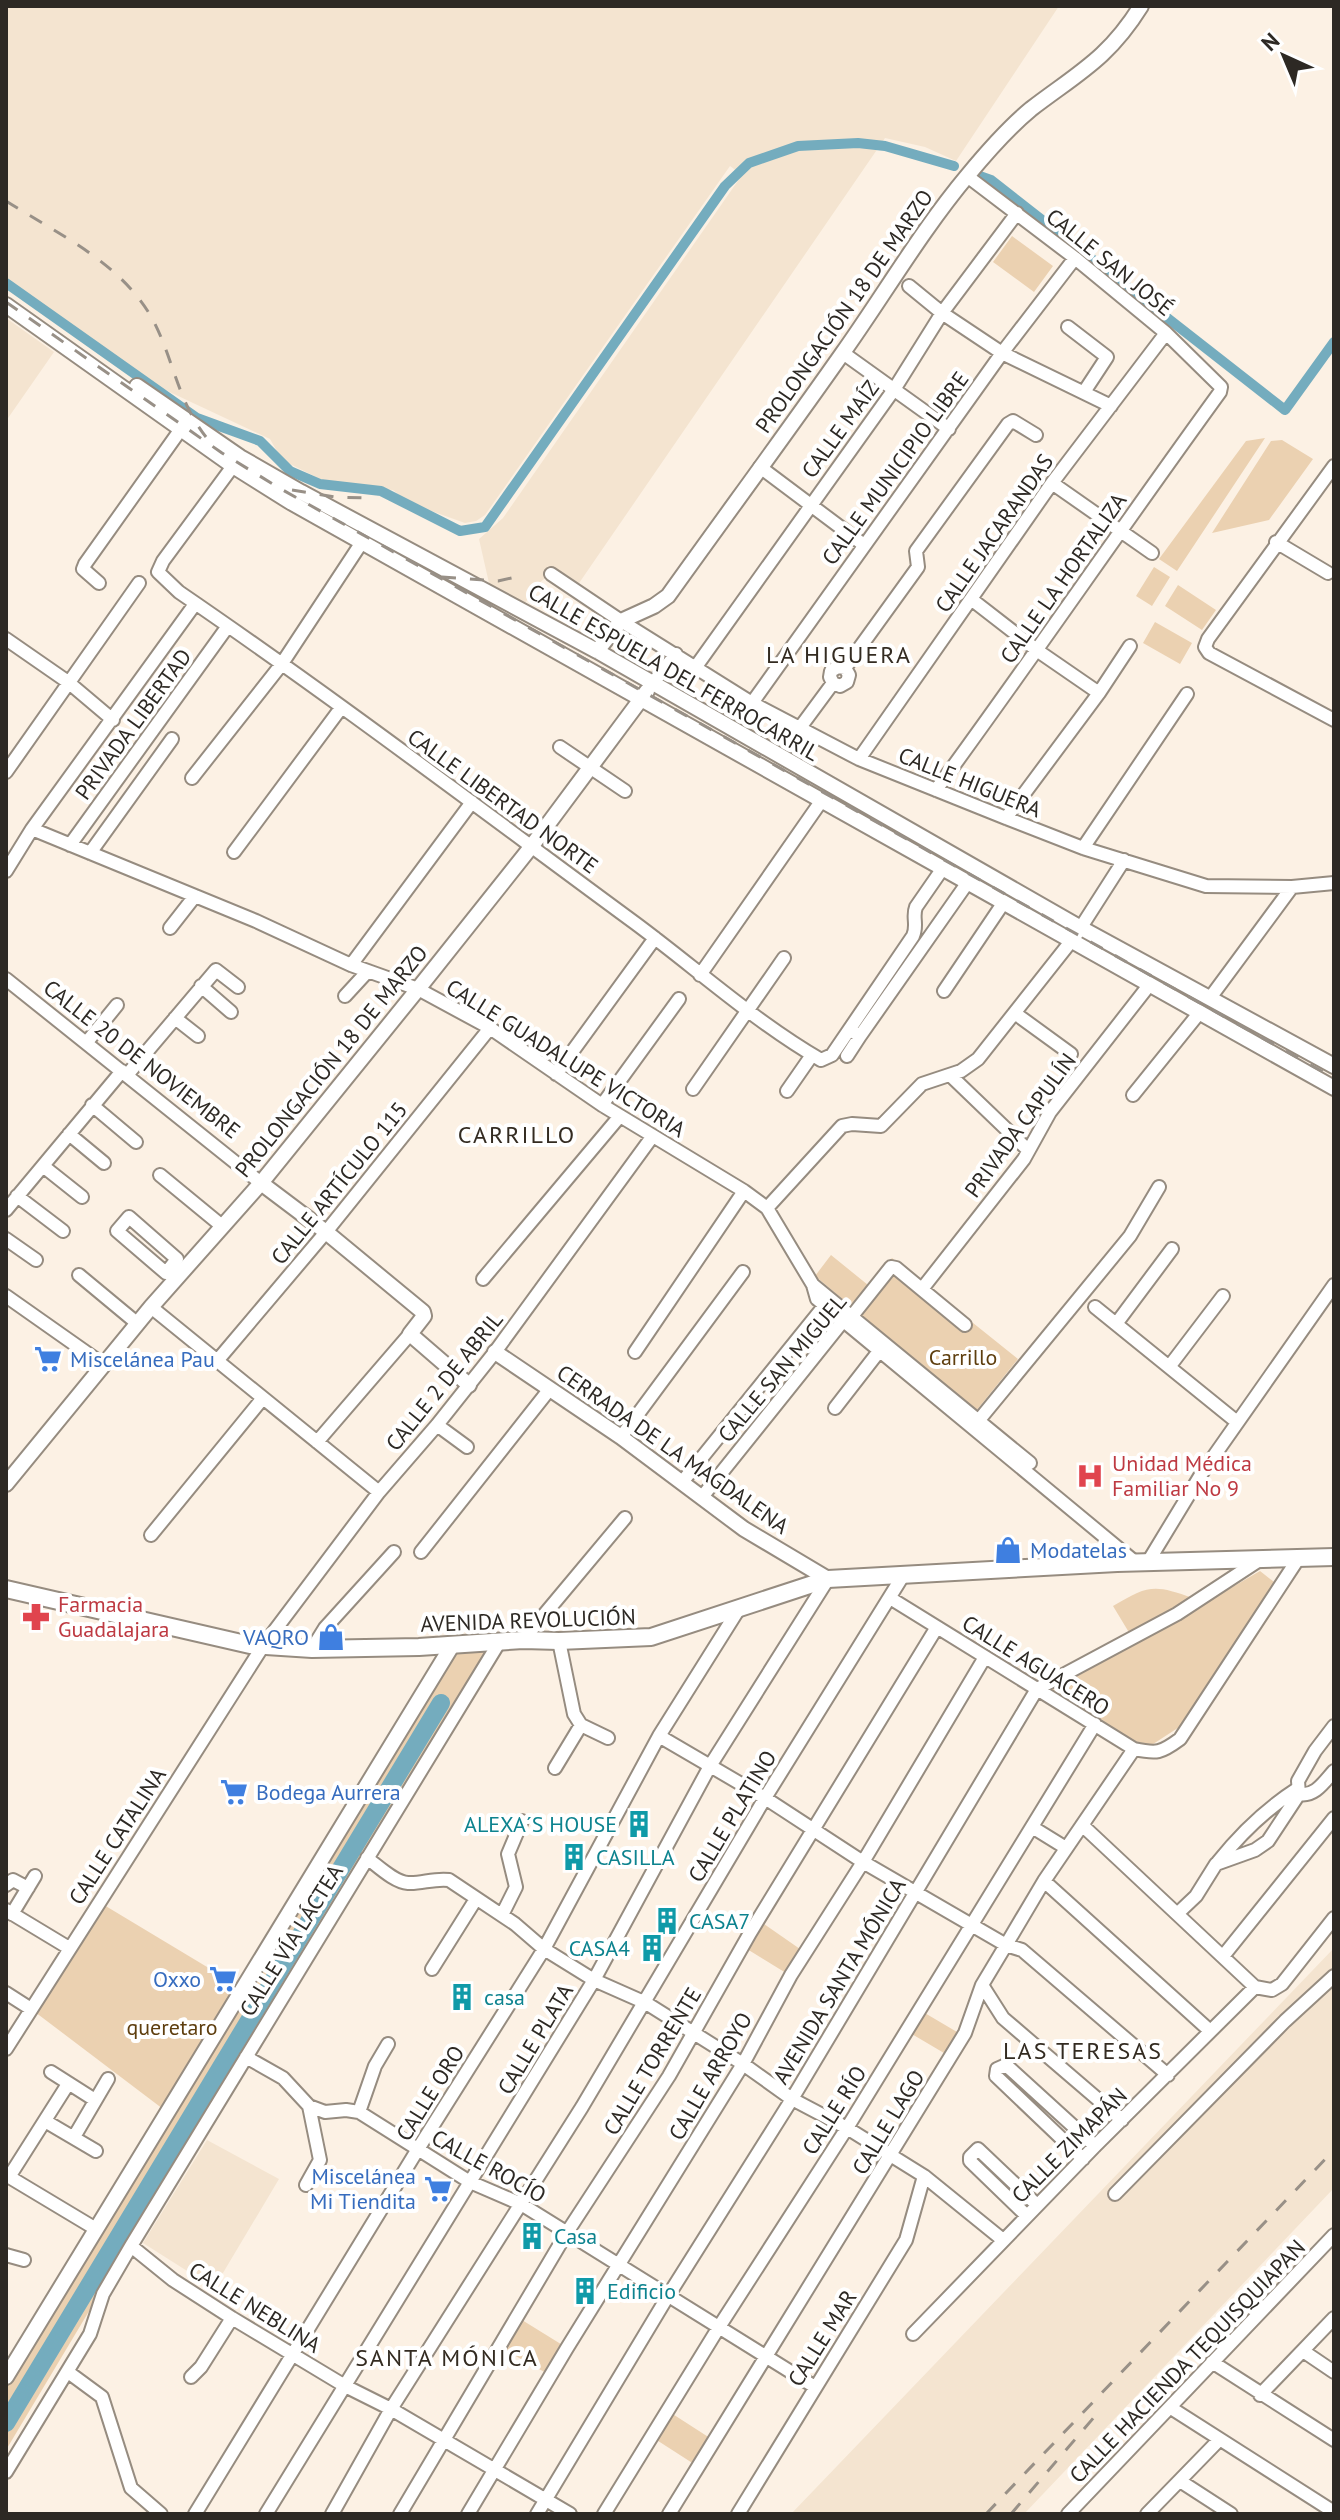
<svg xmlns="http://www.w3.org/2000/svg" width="1340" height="2520" viewBox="0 0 1340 2520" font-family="'PT Sans',sans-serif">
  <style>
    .built { fill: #f4e4d0 }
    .green { fill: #ebd1b1 }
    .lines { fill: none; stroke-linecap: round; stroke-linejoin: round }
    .canal { stroke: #74acbe; stroke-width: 10 }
    .river { stroke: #74acbe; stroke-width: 18 }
    .minor-casing { stroke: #968c80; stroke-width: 16 }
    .tertiary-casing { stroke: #968c80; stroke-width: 18 }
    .secondary-casing { stroke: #968c80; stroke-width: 20 }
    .minor { stroke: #fff; stroke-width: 12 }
    .tertiary { stroke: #fff; stroke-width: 14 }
    .secondary { stroke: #fff; stroke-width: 16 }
    .rail { stroke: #989087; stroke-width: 3; stroke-dasharray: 14 14; stroke-linecap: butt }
    .labels { text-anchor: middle; stroke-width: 8; stroke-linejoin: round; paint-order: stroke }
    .street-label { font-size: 22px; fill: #2d2924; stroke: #fff }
    .park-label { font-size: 22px; fill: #5e3e0e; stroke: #fff }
    .shop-label { font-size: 22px; fill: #366cbe; stroke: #fff; text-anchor: start }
    .health-label { font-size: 22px; fill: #be3a42; stroke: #fff; text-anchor: start }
    .culture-label { font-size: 22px; fill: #0d838f; stroke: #fff; text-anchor: start }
    .neighbourhood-label { font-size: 24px; letter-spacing: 2px; fill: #332b21; stroke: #fff }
  </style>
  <rect width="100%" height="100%" fill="#fcf1e4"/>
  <!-- built -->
  <path class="built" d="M6,6h1053l-103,155 -31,-14 -40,-9 -310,451 -25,-15 -12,10 -17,25 -30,-17 -12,-53 24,-21 239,-343 -12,-9 -245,349 -9,6 -11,2 -56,-20 -16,-13 -65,-7 -46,-23 -12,-21 -111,-52 -153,-108z
    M6,318l48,34 -48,69z
    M1334,1948v240l-310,326h-233z
    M207,2140l72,39 -65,109 -71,-45z"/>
  <!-- green -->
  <path class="green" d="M1012,236l41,30 -19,26 -41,-30z
    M1265,438l-88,133 -18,-12 87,-118z
    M1282,440l31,19 -44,61 -57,13 59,-92z
    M1154,567l16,10 -18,29 -16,-10z
    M1178,585l38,25 -14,20 -37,-24z
    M1155,622l37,21 -12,21 -37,-21z
    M831,1255l37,30 24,-27 126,101 -42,52 -161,-135z
    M1260,1571l14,11 -87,140 -40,26 -97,-53 -1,-6 87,-45 -23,-38c35,-21 41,-22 80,-8l-7,16z
    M500,1641l-189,299 -305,510v-68l161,-270 -136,-103 68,-107 138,83 216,-341z
    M764,1924l36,25 -14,24 -39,-24z
    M918,2009l39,23 -13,21 -39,-23z
    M522,2320l42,26 -16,28 -43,-24z
    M668,2411l45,29 -16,26 -45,-29z"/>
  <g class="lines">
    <!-- canal -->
    <path class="canal" d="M974,174l17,6 294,230 49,-68
      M6,283l191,135 63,23 30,30 30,13 61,7 79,40 25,-4 240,-341 24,-23 49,-17 60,-3 27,3 69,20"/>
    <!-- river -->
    <path class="river" d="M6,2423l435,-720"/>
    <!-- minor casing -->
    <g class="minor-casing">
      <path id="minor" d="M909,286l33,27 60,40 109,53
        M1068,327l39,30 -23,35
        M843,353l106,76
        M233,466l-70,95 -5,11 21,20c155,106 305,220 456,331 62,46 119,98 186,137l11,-5 81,-119c5,-11 -1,-19 3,-29l27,-39
        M1334,466l-126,173 -3,8 4,6 125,67
        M760,467l104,78
        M1052,483l100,70
        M1276,542l52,31
        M551,574l70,47 131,82 107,56 147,59 77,30 123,38 86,1 42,-4
        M99,583l-16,-14 2,-5 96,-135
        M971,599l67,52 61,42
        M6,639l62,43 45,38
        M695,668l200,-280 47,-75 75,-100
        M845,668l73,-101 -2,-16 92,-127 5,-3 23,14
        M652,684l24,-30
        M752,703l250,-350 73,-95
        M799,729l34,-46 -3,-6 1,-6 7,-4 7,1 4,7 -2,7 -7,4 -7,-3
        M560,747l65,44
        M859,759l193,-276 114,-150
        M6,772l133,-189
        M192,778l89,-113 81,-123
        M936,790c96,-131 188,-266 284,-398l1,-5 -55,-54 -91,-75 -108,-82
        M1006,818l93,-125 31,-47
        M32,829l224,92 95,44 67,24 72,39 112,77 142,86 23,17 46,77 4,14 318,263
        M70,845l158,-219
        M1083,848l104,-154
        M234,852l107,-144
        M90,853l82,-114
        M6,871l26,-42 163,-225
        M170,928l25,-32
        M351,965l121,-163
        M700,975l122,-175
        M6,979l255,204
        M201,986l30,26
        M944,991l60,-89
        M345,996l23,-25
        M1210,998l82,-111
        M1016,1014l55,40
        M175,1018l23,18
        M850,1030l10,6 108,-154
        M87,1042l30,-37
        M847,1056l13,-20
        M556,1074l99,-136
        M127,1075l89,-105 22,17
        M951,1076l77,74
        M693,1089l91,-131
        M787,1091l25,-36
        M1133,1095l67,-83
        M92,1105l44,37
        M602,1105l77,-106
        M69,1134l35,29
        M43,1166l39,31
        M160,1175l62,51
        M17,1196l46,35
        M767,1208l75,-82 10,-2 29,2 41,-42 39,-13 17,-12 98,-124 48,-75
        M6,1210l116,-139
        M129,1217l48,42 -11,14 -49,-42z
        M6,1239l30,21
        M79,1275l59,49
        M483,1279l137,-163
        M813,1285l217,178
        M922,1289l102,-130 26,-47 100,-128
        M6,1296l98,69
        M151,1307l228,185
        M1095,1307l142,115
        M1116,1324l56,-75
        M635,1352l109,-161
        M217,1361l109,-129 164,-204
        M1169,1367l54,-71
        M835,1408l45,-58
        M979,1420l151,-184 29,-49
        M437,1425l30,22
        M621,1437l122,-165
        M317,1442l93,-108
        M683,1481l146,-181
        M702,1497l141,-176 9,-5 39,-49 5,1 69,57
        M151,1535l112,-137
        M421,1552l128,-162
        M1148,1562l54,-89 132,-188
        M890,1598l244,151c23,5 27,4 46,-10l118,-180
        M523,1640l102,-122
        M559,1641l15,73 7,11 27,13
        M312,1649l13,-21 69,-76
        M659,1736l106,62 98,64 143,83 16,5 146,125
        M555,1768l26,-43
        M1299,1794c16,3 25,-12 35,-23
        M1082,1825l173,162 17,3 10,-6 52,-66
        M1032,1827l34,21
        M367,1858c11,8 27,24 41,25 13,1 26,-5 41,-3l66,44 29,25 50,31 52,23 97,61 49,35 55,29 77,48 79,64
        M1218,1862c23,-29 48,-53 79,-73
        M1044,1881l165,149
        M6,1885l7,-5 15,8
        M6,1910l63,38
        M12,1914l23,-38
        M1177,1914l19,-18 20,-32 39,-14 13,-9 31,-47 -1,-13 17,-30 19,-25
        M502,1915l14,-28 -8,-33 14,-33
        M1224,1955l110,-137
        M432,1969l44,-70
        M982,1985l21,33 119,102
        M6,1993l25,16
        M6,2049l257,-403 116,-154 58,-67 58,-73 157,-215
        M246,2057l37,21 26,28 16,6 21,-2 13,2 111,70 51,22 294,183
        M51,2072l44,28
        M359,2112l16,-46 13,-22
        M45,2121l51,30
        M74,2137l34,-58
        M1083,2159l-87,-83 1,-7 9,-4 89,81
        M6,2175l90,54
        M9,2177l59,-93
        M306,2185l14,-25 -11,-54
        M1115,2194l170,-173 49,-45
        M1027,2216l-57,-55v-4l8,-8 59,56
        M131,2246l42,34 59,38 113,68 46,23 179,105
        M6,2255l18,5
        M913,2334l182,-188 160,-159
        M1303,2351l31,21
        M1212,2362l122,78
        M68,2372l34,25 29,91 30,26
        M191,2377l10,-10 31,-49
        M1260,2395l74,-77
        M1171,2408l163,104
        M6,2472l84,-138 13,-40 28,-48 369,-605
        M1180,2481l51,33
        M195,2514l223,-365 126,-200 115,-213 81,-129
        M266,2514l328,-534 116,-214 118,-187
        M332,2514l59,-105 191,-302 183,-309 139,-224
        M400,2514l166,-280 103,-158 81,-143 187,-306
        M468,2514l99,-166 176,-284 48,-89 72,-113 122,-205
        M537,2514l131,-218 124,-197 245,-410 140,-75 84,-55
        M604,2514l115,-187 128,-199 248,-404
        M669,2514l296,-481 17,-48 24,-40 38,-64 90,-132
        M738,2514l168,-274 18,-64
        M1068,2514l266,-279
        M1147,2514l72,-74"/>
    </g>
    <!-- tertiary casing -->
    <g class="tertiary-casing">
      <path id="tertiary" d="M6,305l227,161 59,37 1042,585
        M137,386l103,71 61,35 296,159 484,277 253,138
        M597,651l24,-30 33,-15 14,-10c58,-81 117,-161 174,-242 42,-59 79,-123 126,-179 19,-23 40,-47 63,-66 47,-36 77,-50 110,-103
        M261,1183l65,49 97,80 1,4 -14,18 59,51
        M495,1352l126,85 123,92 84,50
        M6,1484l145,-177 110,-124 157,-194 113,-142 116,-156
        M6,2377l447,-733"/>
    </g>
    <!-- secondary casing -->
    <g class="secondary-casing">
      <path id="secondary" d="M6,1589l244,56 62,4 107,-2 104,-7 36,1 92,-4 177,-58 289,-16 217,-6"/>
    </g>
    <!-- minor -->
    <use href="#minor" class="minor"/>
    <!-- tertiary -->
    <use href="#tertiary" class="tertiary"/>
    <!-- secondary -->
    <use href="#secondary" class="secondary"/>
    <!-- rail -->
    <path class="rail" d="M6,201c52,33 116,62 147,119 20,38 25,82 53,117
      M6,302l216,151 59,36 1053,589
      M292,490l43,7 33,1
      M442,577l56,4 27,-6
      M986,2514l348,-364
      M1011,2514l91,-106"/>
  </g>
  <!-- icons -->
  <defs>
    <g id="supermarket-bare" transform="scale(2.16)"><path d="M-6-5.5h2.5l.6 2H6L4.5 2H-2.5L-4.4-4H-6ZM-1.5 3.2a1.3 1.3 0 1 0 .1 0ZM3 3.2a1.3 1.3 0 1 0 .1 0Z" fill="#3f7fe0" stroke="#fff" stroke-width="2.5" paint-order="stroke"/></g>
    <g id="hospital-bare" transform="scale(2.16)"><path d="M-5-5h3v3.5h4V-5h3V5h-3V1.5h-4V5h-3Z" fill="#e0444e" stroke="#fff" stroke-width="2.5" paint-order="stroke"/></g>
    <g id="shop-bare" transform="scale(2.16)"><path d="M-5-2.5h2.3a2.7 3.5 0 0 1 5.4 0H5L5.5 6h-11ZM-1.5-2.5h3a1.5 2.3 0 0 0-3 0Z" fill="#3f7fe0" stroke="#fff" stroke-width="2.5" paint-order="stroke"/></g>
    <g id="pharmacy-bare" transform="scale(2.16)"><path d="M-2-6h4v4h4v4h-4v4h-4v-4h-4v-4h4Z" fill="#e0444e" stroke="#fff" stroke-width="2.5" paint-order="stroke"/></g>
    <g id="building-bare" transform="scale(2.16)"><path d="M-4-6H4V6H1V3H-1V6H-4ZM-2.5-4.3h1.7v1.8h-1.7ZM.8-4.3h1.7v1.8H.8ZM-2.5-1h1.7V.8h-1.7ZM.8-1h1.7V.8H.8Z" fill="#0f9aa8" stroke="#fff" stroke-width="2.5" paint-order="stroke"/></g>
  </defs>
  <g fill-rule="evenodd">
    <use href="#supermarket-bare" x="48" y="1359"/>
    <use href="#hospital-bare" x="1090" y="1476"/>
    <use href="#shop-bare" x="1008" y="1550"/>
    <use href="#pharmacy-bare" x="36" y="1617"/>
    <use href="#shop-bare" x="331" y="1637"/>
    <use href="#supermarket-bare" x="234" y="1792"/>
    <use href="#building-bare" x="639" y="1824"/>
    <use href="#building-bare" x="574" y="1857"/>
    <use href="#building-bare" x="667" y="1921"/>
    <use href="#building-bare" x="652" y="1948"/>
    <use href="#supermarket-bare" x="223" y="1979"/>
    <use href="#building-bare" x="462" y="1997"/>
    <use href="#supermarket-bare" x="438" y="2189"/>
    <use href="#building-bare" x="532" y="2236"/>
    <use href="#building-bare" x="585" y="2291"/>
  </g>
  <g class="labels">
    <!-- street labels -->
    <g class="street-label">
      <text transform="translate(1110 262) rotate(39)" y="8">CALLE SAN JOSÉ</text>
      <text transform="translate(844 311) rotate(-55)" y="8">PROLONGACIÓN 18 DE MARZO</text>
      <text transform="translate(840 429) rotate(-54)" y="8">CALLE MAÍZ</text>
      <text transform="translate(895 468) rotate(-54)" y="8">CALLE MUNICIPIO LIBRE</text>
      <text transform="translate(994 533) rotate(-55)" y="8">CALLE JACARANDAS</text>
      <text transform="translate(1063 578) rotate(-55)" y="8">CALLE LA HORTALIZA</text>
      <text transform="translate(674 672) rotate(30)" y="8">CALLE ESPUELA DEL FERROCARRIL</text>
      <text transform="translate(133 724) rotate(-54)" y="8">PRIVADA LIBERTAD</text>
      <text transform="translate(970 782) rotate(22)" y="8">CALLE HIGUERA</text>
      <text transform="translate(503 801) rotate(36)" y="8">CALLE LIBERTAD NORTE</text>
      <text transform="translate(566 1058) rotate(32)" y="8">CALLE GUADALUPE VICTORIA</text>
      <text transform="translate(142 1059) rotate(38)" y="8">CALLE 20 DE NOVIEMBRE</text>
      <text transform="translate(331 1061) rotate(-51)" y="8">PROLONGACIÓN 18 DE MARZO</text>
      <text transform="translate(1020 1125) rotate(-54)" y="8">PRIVADA CAPULÍN</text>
      <text transform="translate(339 1183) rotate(-51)" y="8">CALLE ARTÍCULO 115</text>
      <text transform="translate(782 1368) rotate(-50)" y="8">CALLE SAN MIGUEL</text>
      <text transform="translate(444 1381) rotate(-51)" y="8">CALLE 2 DE ABRIL</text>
      <text transform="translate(673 1449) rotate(35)" y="8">CERRADA DE LA MAGDALENA</text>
      <text transform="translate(528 1620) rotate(-2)" y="8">AVENIDA REVOLUCIÓN</text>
      <text transform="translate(1036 1665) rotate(32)" y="8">CALLE AGUACERO</text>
      <text transform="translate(732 1816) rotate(-59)" y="8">CALLE PLATINO</text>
      <text transform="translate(117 1836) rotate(-57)" y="8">CALLE CATALINA</text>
      <text transform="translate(291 1940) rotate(-58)" y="8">CALLE VÍA LÁCTEA</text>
      <text transform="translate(839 1981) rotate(-59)" y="8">AVENIDA SANTA MÓNICA</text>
      <text transform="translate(535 2039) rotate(-59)" y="8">CALLE PLATA</text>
      <text transform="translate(652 2061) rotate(-59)" y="8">CALLE TORRENTE</text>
      <text transform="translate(710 2076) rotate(-60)" y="8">CALLE ARROYO</text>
      <text transform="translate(430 2093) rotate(-58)" y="8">CALLE ORO</text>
      <text transform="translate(834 2110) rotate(-58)" y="8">CALLE RÍO</text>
      <text transform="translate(888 2122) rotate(-59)" y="8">CALLE LAGO</text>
      <text transform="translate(1069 2145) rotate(-45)" y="8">CALLE ZIMAPÁN</text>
      <text transform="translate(489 2166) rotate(29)" y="8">CALLE ROCÍO</text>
      <text transform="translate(255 2307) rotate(32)" y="8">CALLE NEBLINA</text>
      <text transform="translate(822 2338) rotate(-58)" y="8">CALLE MAR</text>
      <text transform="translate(1187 2361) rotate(-46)" y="8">CALLE HACIENDA TEQUISQUIAPAN</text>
    </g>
    <!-- park labels -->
    <g class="park-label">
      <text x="963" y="1365">Carrillo</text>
      <text x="172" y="2035">queretaro</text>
    </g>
    <!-- shop labels -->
    <g class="shop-label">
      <text x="70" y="1367">Miscelánea Pau</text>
      <text x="1030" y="1558">Modatelas</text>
      <text x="309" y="1645" text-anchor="end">VAQRO</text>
      <text x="256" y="1800">Bodega Aurrera</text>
      <text x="201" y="1987" text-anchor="end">Oxxo</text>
      <text x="416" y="2184" text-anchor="end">Miscelánea<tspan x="416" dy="25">Mi Tiendita</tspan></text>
    </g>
    <!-- health labels -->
    <g class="health-label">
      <text x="1112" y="1471">Unidad Médica<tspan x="1112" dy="25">Familiar No 9</tspan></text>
      <text x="58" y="1612">Farmacia<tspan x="58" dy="25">Guadalajara</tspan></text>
    </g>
    <!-- culture labels -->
    <g class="culture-label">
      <text x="617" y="1832" text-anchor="end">ALEXA´S HOUSE</text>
      <text x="596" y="1865">CASILLA</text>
      <text x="689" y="1929">CASA7</text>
      <text x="630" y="1956" text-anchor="end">CASA4</text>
      <text x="484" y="2005">casa</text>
      <text x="554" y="2244">Casa</text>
      <text x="607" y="2299">Edificio</text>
    </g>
    <!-- neighbourhood labels -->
    <g class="neighbourhood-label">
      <text x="839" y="663">LA HIGUERA</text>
      <text x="517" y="1143">CARRILLO</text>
      <text x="1083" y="2059">LAS TERESAS</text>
      <text x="447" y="2366">SANTA MÓNICA</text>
    </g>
  </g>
  <!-- border -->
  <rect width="1340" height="2520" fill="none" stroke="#2d2924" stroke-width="16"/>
  <!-- north arrow -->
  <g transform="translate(1284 56) rotate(316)" stroke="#ffffff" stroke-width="6" paint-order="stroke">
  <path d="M0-6L14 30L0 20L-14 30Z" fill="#2d2924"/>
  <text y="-12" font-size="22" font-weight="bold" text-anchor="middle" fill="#2d2924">N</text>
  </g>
</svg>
